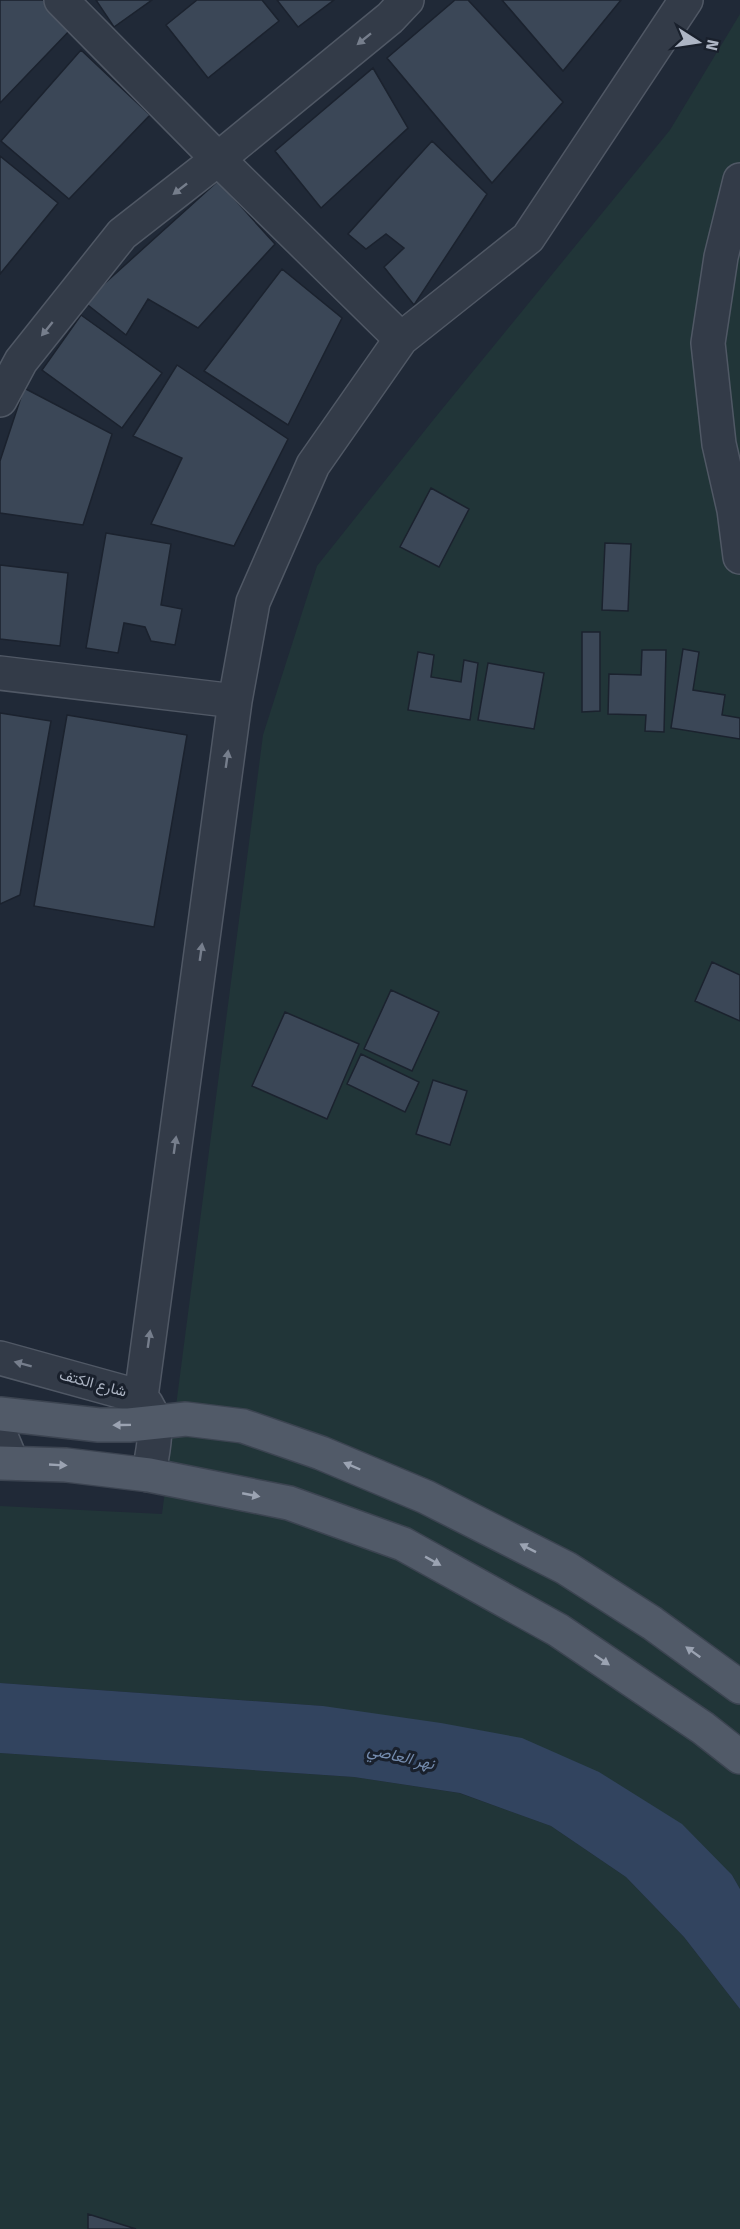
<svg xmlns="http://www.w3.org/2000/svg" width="740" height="2229" viewBox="0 0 740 2229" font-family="'Fira Sans',Vazirmatn,sans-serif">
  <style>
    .green { fill: #213538 }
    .water { fill: #32445f }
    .building { fill: #3b4757; stroke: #1b222e; stroke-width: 1.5 }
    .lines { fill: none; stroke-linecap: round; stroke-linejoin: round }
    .minor-casing { stroke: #505865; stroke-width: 36 }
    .major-casing { stroke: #3c4451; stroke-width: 36 }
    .minor { stroke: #333b48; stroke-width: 33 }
    .major { stroke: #515a68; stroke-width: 33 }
    .oneway { fill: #767e8c }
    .oneway2 { fill: #9ba3b2 }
    .labels { text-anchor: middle; stroke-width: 6; stroke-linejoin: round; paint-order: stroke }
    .street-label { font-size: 15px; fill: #adb5c4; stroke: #19202c }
    .water-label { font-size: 16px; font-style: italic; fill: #748bad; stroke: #19202c }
  </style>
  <rect width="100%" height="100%" fill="#202937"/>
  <!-- green -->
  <path class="green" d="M740,14v1875l-8,-14 -409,-169 -323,-23v-177l162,8 101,-779 54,-169 117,-147 236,-289z
    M0,1753l354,24 105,16 92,33 75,51 58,60 56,72v220h-740z"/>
  <!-- water -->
  <path class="water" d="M0,1683l323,23 118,17 81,15 77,34 83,52 50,51 8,14v120l-56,-72 -58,-60 -75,-51 -91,-33 -106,-16 -354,-24z"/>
  <!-- building -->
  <path class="building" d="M0,0h43l29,28 -72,75z
    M96,0h56l-38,27z
    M197,0h65l17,21 -71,57 -42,-53z
    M277,0h57l-36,27z
    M455,0h13l95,102 -71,81 -105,-125z
    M502,0h119l-58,71z
    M81,50l69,65 -81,84 -68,-58z
    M373,68l35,60 -87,80 -46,-57z
    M432,141l55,53 -73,111 -30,-38 20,-19 -18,-14 -20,15 -18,-15z
    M0,156l58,47 -58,71z
    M218,181l57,63 -77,84 -50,-29 -22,36 -42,-33z
    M282,269l60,49 -54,107 -84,-54z
    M81,315l81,58 -40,55 -80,-58z
    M177,365l111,74 -54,107 -83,-22 31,-66 -49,-22z
    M24,388l88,46 -29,91 -83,-12v-52z
    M431,488l38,21 -30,58 -39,-20z
    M106,533l65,11 -10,61 21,4 -7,36 -24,-4 -6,-14 -21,-4 -6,30 -32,-5z
    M605,543l26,1 -3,67 -26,-1z
    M0,565l68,8 -8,73 -60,-7z
    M582,632h18v79l-18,1z
    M683,649l16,3 -6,38 32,5 -3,20 18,3v21l-69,-11z
    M642,650h24l-2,82 -19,-1 1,-16 -38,-1 1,-40 32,1z
    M418,652l16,3 -3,22 30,5 3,-22 14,3 -8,57 -62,-10z
    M488,663l56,10 -10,56 -56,-9z
    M0,713l51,8 -31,174 -20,9z
    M67,715l120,20 -33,192 -120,-21z
    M712,962l28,13v46l-45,-20z
    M391,990l48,22 -27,59 -48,-22z
    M285,1012l74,32 -32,75 -75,-33z
    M361,1054l58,28 -14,30 -58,-28z
    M433,1080l34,11 -17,54 -34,-11z
    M88,2214l48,15h-48z"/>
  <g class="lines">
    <!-- minor casing -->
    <g class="minor-casing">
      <path id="minor" d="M61,0l157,159 183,180
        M740,180l-19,77 -13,86 11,101 15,66 6,47
        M0,400l21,-39 101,-127 96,-75 172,-141 17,-18
        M0,673l235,28
        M0,1358l141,39c22,26 12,46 8,78
        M141,1397l94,-696 18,-99 60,-137 88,-126 127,-101 158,-238
        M0,1434l12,29"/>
    </g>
    <!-- major casing -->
    <g class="major-casing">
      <path id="major" d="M0,1414l99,11h30l57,-6 57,7 78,27 105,44 140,71 86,55 88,64
        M0,1463l66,2 83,10 140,28 114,41 155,86 145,98 37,29"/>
    </g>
    <!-- minor -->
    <use href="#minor" class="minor"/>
    <!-- major -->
    <use href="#major" class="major"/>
  </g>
  <!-- one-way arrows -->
  <defs><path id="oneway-solid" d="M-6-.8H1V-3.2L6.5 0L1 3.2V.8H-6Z" transform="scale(1.5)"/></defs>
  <g class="oneway">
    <use href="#oneway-solid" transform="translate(364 39) rotate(141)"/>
    <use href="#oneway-solid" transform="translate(180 189) rotate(142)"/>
    <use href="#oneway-solid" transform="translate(47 329) rotate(129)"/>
    <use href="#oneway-solid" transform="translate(227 759) rotate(-82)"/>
    <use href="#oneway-solid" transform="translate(201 952) rotate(-82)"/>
    <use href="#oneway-solid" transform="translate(175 1145) rotate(-82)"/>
    <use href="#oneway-solid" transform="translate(149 1339) rotate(-82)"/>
    <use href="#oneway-solid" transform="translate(23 1364) rotate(-165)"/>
  </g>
  <g class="oneway2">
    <use href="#oneway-solid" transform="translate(122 1425) rotate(179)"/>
    <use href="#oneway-solid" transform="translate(58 1465) rotate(3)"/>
    <use href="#oneway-solid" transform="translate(352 1466) rotate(-157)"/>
    <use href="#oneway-solid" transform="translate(251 1495) rotate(11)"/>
    <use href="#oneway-solid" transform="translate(528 1548) rotate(-153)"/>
    <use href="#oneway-solid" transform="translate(433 1561) rotate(29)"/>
    <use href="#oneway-solid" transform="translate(693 1652) rotate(-144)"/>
    <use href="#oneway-solid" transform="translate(602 1660) rotate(34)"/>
  </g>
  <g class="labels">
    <!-- street labels -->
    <g class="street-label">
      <text transform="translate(93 1383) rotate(15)" y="5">شارع الكتف</text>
    </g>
    <!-- water labels -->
    <g class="water-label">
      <text transform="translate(401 1756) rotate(13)" y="6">نهر العاصي</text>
    </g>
  </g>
  <!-- north arrow -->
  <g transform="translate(698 42) rotate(102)" stroke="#19202c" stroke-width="4.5" paint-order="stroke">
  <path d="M0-4.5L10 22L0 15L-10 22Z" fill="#adb5c4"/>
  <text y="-9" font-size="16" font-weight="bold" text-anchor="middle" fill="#adb5c4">N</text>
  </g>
</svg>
